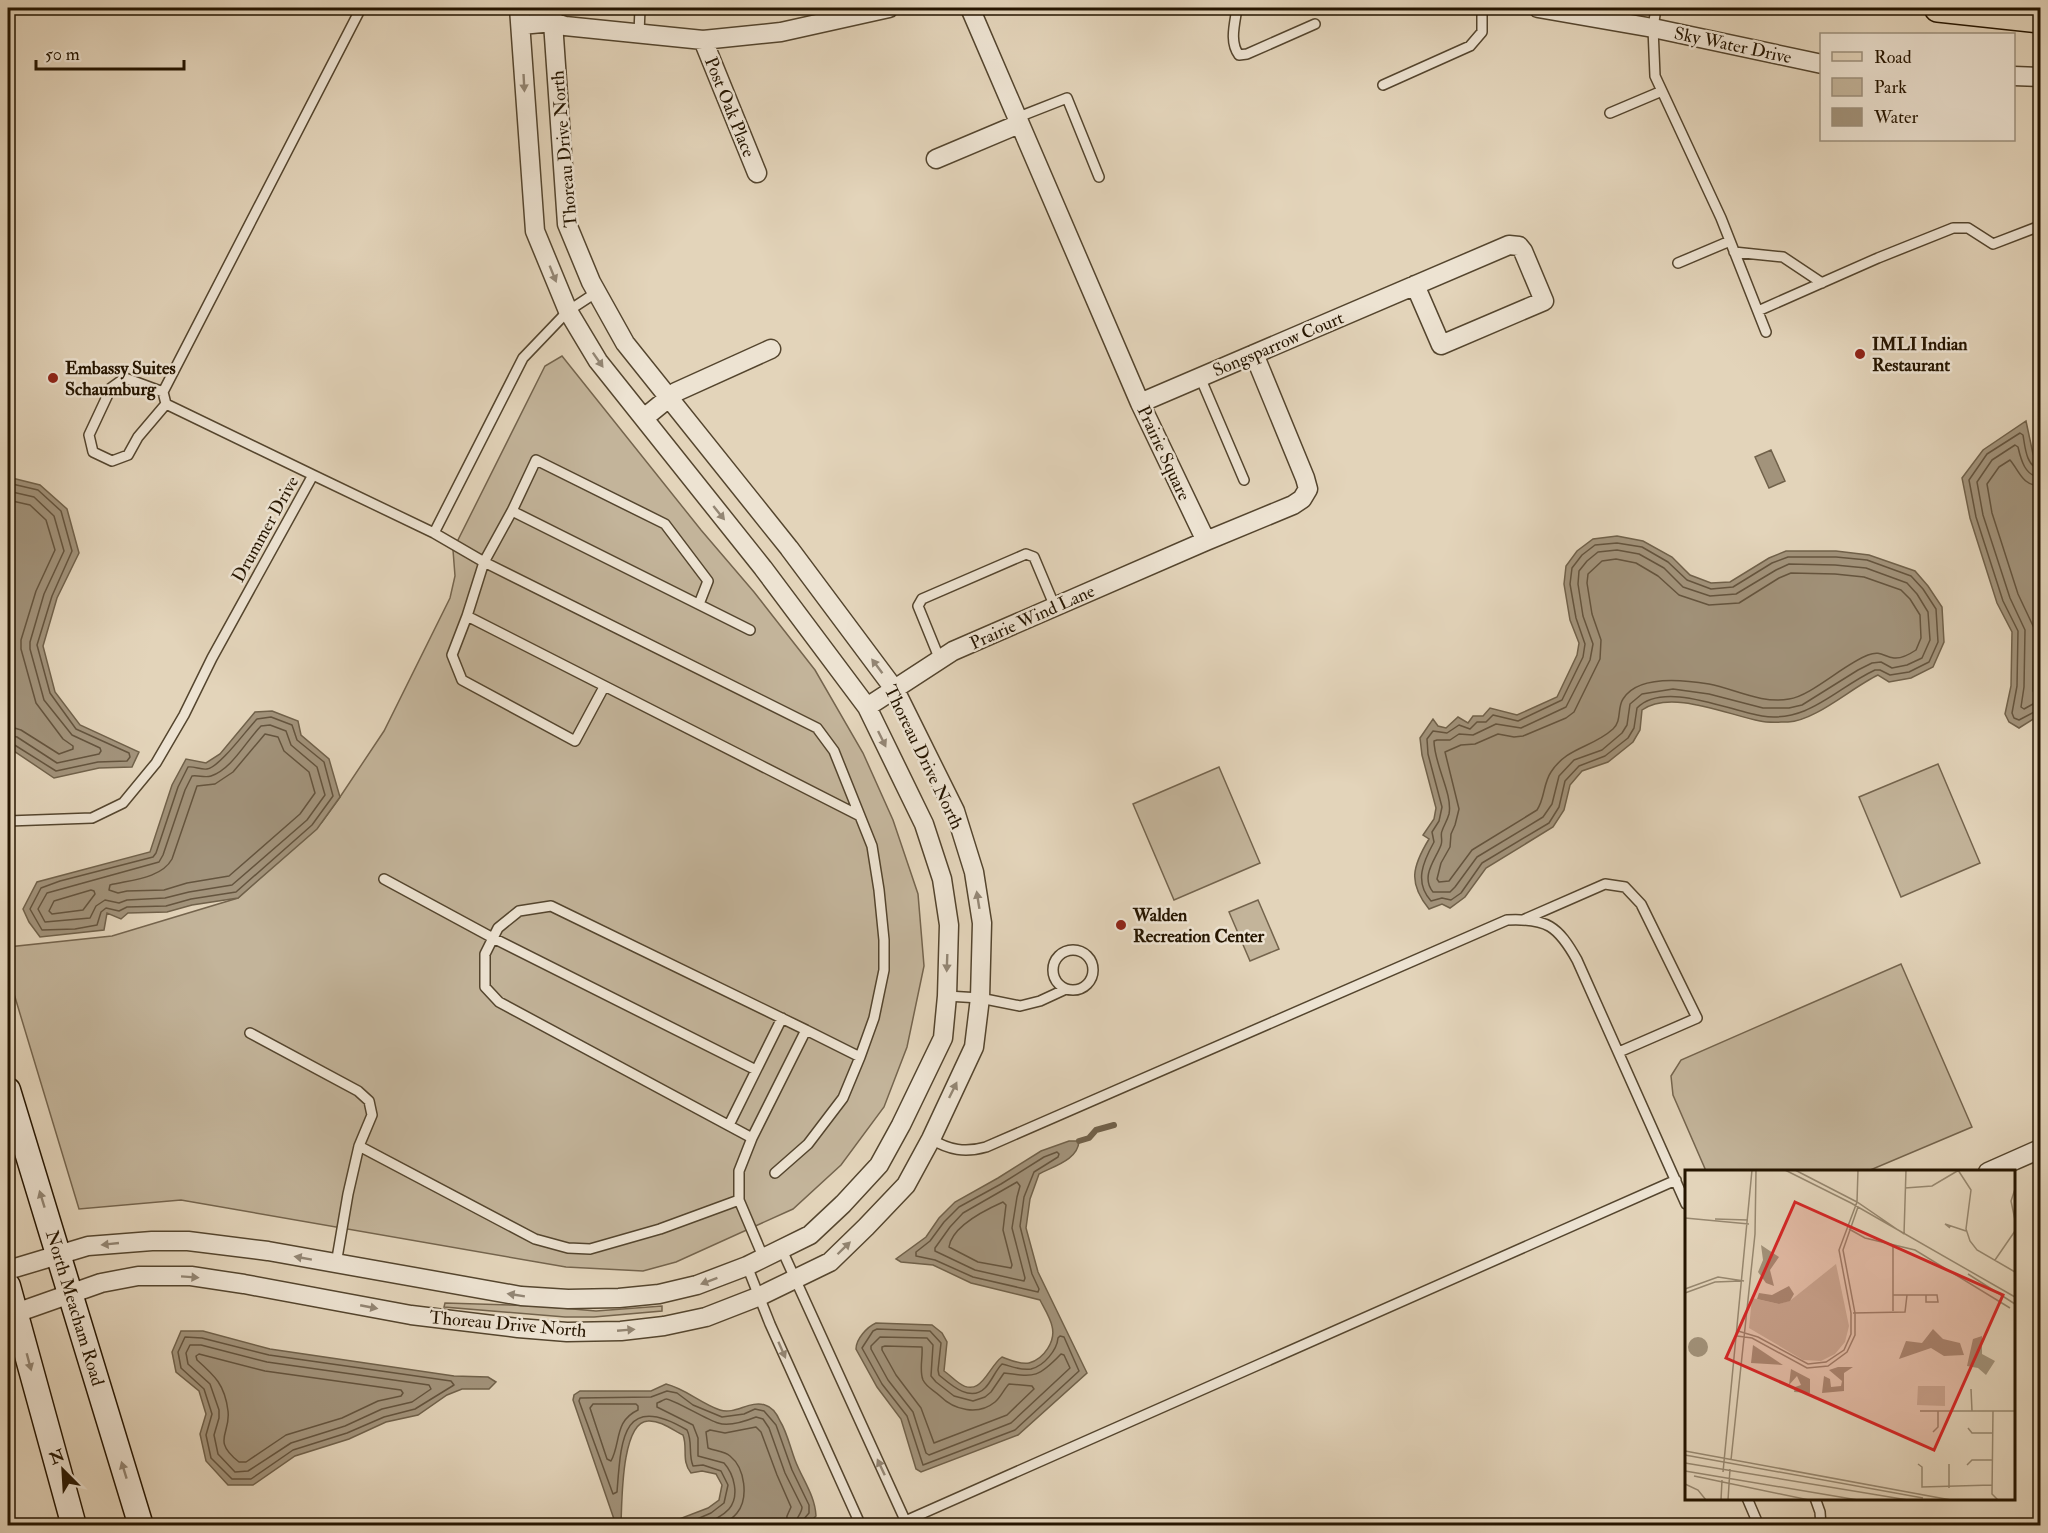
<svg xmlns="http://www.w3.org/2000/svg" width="2048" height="1533" viewBox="0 0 2048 1533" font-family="'IM FELL Double Pica',serif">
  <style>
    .green { fill: #c3b49a; stroke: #74644d; stroke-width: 1.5 }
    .water { fill: #a2937b; stroke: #70614a; stroke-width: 1.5 }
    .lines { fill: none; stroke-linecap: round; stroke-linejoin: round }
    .shore { stroke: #64543e; stroke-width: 1.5 }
    .stream { stroke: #70614a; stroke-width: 6 }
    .service-casing { stroke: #54452e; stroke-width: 12 }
    .minor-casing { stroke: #54452e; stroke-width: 21 }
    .secondary-casing { stroke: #251500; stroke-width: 27 }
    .primary-casing { stroke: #251500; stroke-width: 30 }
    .service { stroke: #ede3d2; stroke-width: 9 }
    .minor { stroke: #ede3d2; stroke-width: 18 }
    .secondary { stroke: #ede3d2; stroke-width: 24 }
    .primary { stroke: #e3d4ba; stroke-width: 27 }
    .oneway { fill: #938674 }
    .poi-dot { fill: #8f2418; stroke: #ede3d2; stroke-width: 2 }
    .labels { text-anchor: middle; stroke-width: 5; stroke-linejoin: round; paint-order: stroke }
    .street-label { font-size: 18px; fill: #251500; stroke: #ede3d2 }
    .poi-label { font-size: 18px; font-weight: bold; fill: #251500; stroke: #ede3d2; text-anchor: start }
    .inset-road { fill: none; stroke: #978870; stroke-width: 1.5 }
    .view { fill: #d62828; fill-opacity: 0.15; stroke: #d62828; stroke-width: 3 }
    .inset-edge { fill: none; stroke: #251500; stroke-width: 3 }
  </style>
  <rect width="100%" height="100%" fill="#e3d4ba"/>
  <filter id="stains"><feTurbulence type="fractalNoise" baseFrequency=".00333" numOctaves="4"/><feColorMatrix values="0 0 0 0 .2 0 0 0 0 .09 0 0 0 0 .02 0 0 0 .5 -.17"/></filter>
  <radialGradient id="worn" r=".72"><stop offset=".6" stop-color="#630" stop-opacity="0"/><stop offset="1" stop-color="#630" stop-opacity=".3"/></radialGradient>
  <!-- green -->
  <path class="green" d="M562,356l139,174 53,62 61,78 48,83 30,67 25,74 6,72 -17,81 -23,60 -43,58 -48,44 -117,53 -33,9 -77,-4 -385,-67 -102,9 -71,-235v-27l104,-11 126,-38 84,-76 18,-25 44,-66 66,-133 5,-22 -2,-26 92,-184z
    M1938,764l42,99 -79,34 -42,-100z
    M1219,767l41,96 -86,37 -41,-96z
    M1258,900l21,49 -29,12 -21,-49z
    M1901,964l71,163 -104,44h-162l-33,-76 -2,-19 10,-16z
    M445,1303l93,3 58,5 66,-5v5l-68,6h-29l-121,-10z"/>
  <!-- water -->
  <path class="water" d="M2026,421l7,33 7,14v247l-21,13 -10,-6 -4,-8 6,-28 1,-54 -15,-29 -27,-85 -8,-40 21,-28z
    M1771,450l14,31 -16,7 -14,-31z
    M8,477l32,8 27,24 12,44 -22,45 -14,48 12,46 25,33 59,27 -7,15 -33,1 -45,10 -46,-31z
    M1617,536l26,5 29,16 18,18 21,8 19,-1 39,-24 17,-7h50l33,4 46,16 13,15 14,21 2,35 -11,25 -22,11 -22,4 -11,-7c-27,13 -63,46 -90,47 -9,0 -20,1 -28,-1 -32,-6 -89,-32 -118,-11l-2,20 -7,12 -25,20 -26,9 -12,14 -6,25 -11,17 -67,41 -21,29 -15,11 -8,-4 -13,5c-21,-26 -17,-42 0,-70l-6,-4 11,-16 2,-11 -14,-53 -2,-17 13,-19 5,7 8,2 12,-11 10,6 5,-7h10l7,-8 27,7 40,-18 20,-42 2,-12 -9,-23 -6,-36 2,-18 11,-15 16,-12z
    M272,711l26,10 3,14 28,24 11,38 -23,32 -79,69 -46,7 -25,7 -39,1 -7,6 -14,-6 -3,17 -64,7 -11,-15 -6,-13 14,-27 113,-30 22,-67 14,-26 20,4 14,-9 35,-42z
    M1069,1141h10c-1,19 -25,25 -40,33l-9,25 -4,29 12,44 49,101 -69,62 -97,37 -5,-3 -15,-50 -24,-32 -21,-38c0,-10 11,-22 20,-26l56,2 10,8 5,9 -3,29c6,4 9,8 15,12 22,16 29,-16 43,-26 8,3 19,8 27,6 15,-4 27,-22 23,-37 -2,-9 -8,-18 -12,-26l-69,-17 -38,-18 -32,-3 -5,-3 30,-22 13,-19 16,-16 43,-24 43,-27z
    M181,1331h22l67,18 184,27 34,1 8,5 -7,7h-27l-15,6 -29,20 -32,7 -37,17 -54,17 -42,29h-25l-22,-24 -6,-27 6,-20 -7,-23 -23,-19 -4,-20z
    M666,1384c20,5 34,19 54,26 15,5 30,-10 45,-5 7,2 12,9 15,16 7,11 10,26 15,39 7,19 20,35 21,56l-7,7 -6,2h-128l4,-6 29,-11 11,-8 3,-15 -6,-11 -14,-3 -11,2c-10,-12 -3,-25 -8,-38 -10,-5 -23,-15 -35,-14 -27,1 -26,82 -27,103l-1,1h-4l-43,-125 1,-5 6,-4h71z"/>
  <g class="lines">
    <!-- shore -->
    <path class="shore" d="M2040,469c-14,-2 -15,-23 -17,-34l-3,-2 -33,21 -18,26 7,37 27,84 15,30 -1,55 -5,27 2,5 5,2 17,-9 4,-1
      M2040,477c-15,-1 -19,-17 -22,-30l-3,-2 -23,15 -15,22 6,33 27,83 15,32 -1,57 -3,20 3,2 9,-5 7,-1
      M8,483l30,7 23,21 11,40 -20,45 -15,49 13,48 26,36 53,24 1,4 -3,4 -29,1 -42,9 -43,-27 -5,-1
      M2040,486c-18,-1 -20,-14 -30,-26l-11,7 -12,17 5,29 26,81 16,34 -1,63 2,3h5
      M8,491l26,6 20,19 10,35 -20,43 -14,48v7l14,51 28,35 28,13 1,3 -2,3 -42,9 -40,-26 -9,-2
      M8,500l22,5 16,15 9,30 -19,41 -15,49v9l15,54 27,36 10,7v3l-14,5 -38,-24 -13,-4
      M1617,543l25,4 26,15 19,18 24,9 22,-2 39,-24 16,-6h48l31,3 44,16 12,13 13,20 2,33 -9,20 -20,10 -19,3 -10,-5h-5c-39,18 -66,53 -113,46 -32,-5 -98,-36 -125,-8l-3,20 -6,10 -23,18 -26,10 -14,15 -6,26 -10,16 -67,40 -21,30 -10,7 -9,-2 -11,3c-17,-19 -8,-39 3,-59l-2,-10 7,-11 3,-14 -14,-53 -1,-15 6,-8 14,2 12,-8 11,4 7,-7h9l7,-7 25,6 44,-21 21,-43 2,-13 -9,-26 -6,-34 2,-16 10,-13 13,-10z
      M1617,550l22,4 25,14 19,19 27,9 26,-2 40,-24 13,-6 46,1 31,3 41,15 10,11 11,18 2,28 -8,18 -15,7 -15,3 -11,-6 -9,1 -14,7 -56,35 -13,3h-26l-54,-14 -36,-5 -31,5 -12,10 -3,21 -5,8 -20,17 -28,10 -15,16 -7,28 -9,13 -66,40 -22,30 -5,5h-17c-13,-16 3,-33 8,-47 2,-5 -1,-10 1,-14 2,-6 5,-10 7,-17 4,-20 -15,-50 -15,-73l3,-1h13l9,-6 14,1 23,-11 25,4 45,-21 24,-47 3,-16 -10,-28 -5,-32 1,-13 8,-10 11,-9z
      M1616,559l20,4 22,13 21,19 30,10 30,-2 40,-25 12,-5 44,1 29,3 37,13 9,9 10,16 1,23 -5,12c-6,4 -14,9 -22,8 -10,-1 -13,-8 -26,-3 -24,9 -57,41 -79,44 -28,5 -54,-10 -80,-15 -24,-4 -71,-10 -86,15 -6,9 -1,22 -10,30 -21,19 -46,18 -62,43 -8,12 -6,26 -14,38l-65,40 -23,31 -10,1 -2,-3 4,-16 9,-16 1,-13 4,-9 4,-16 -14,-57 16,-7 14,-1 23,-10 16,3 9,-1 43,-18 8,-6 26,-53 1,-19 -9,-26 -5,-31 1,-9 14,-13z
      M271,717l21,8 5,15 27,22 9,34 -21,29 -76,67 -45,7 -25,7 -39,1 -8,4 -13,-3 -5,4 -4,13 -22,4 -33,1 -12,-21 11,-21 19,-7 93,-24 3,-4 22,-66 10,-20c6,-1 13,3 19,2 13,-2 40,-40 50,-50z
      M270,725l16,6 5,14 26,22 8,28 -18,25 -75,65 -43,7 -24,6 -38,2 -8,3 -14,-3 -9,6 -6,12 -45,4 -7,-13 9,-16 112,-31 4,-7 22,-65 7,-14c6,-1 13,2 19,0 21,-7 35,-35 50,-50z
      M265,734l13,3 6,14 25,21 6,21 -15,21 -71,62 -42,7 -23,7 -37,1 -9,2 -9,-3 1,-5c19,-5 51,-6 62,-26l25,-73 18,-2 18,-12z
      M91,890l3,1 1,3 -12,16 -31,4 -3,-3 5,-10z
      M1057,1152l2,2 -1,3 -24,15 -10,25 -4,29 12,48 7,15 -1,3 -65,-15 -38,-17 -19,-4v-4l14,-11 14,-19 15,-15 42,-23 43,-27z
      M1017,1182l3,4 -3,11 -5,31 13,50 -1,3 -49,-11 -40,-19v-3l15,-21 13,-14z
      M1003,1202l3,3 -3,25 9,35 -1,3 -33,-6 -29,-15c3,-21 36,-37 54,-45z
      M877,1329l53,2 11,12 -3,27 1,5c11,9 31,28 46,13 7,-7 10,-17 17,-24 9,2 19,7 29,5 13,-3 26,-19 27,-31l2,-2 4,1 15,34 -64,59 -92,35 -16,-49 -25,-32 -20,-36 11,-17z
      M185,1337l17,1 67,17 182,26 3,4 -39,24 -31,8 -37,16 -54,17 -42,29h-19l-21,-21 -5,-23 6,-21 -8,-25 -23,-21 -3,-16z
      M880,1337l47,1 6,7 -2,31 5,6 18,14 19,5 12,-4 6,-5 13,-19c31,4 34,5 57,-19l3,1 6,13 -59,55 -82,32 -3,-2 -13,-41 -25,-32 -17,-31v-3z
      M190,1345h11l66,17 162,23 2,4 -19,13 -30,7 -37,17 -54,17 -43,28 -13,1 -17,-18 -4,-19 5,-17v-8l-9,-26 -22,-20 -2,-11z
      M885,1346l37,1c1,11 -3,23 1,33 4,8 11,10 17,16 14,14 38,20 55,6 6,-5 9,-13 14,-18l23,2 2,3 -27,26 -73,28 -13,-35 -25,-33 -14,-25v-3z
      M199,1354l66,17 136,19 2,3 -2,3 -23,5 -36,17 -56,17 -40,27h-7c-28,-22 -8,-28 -11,-51 -3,-26 -13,-35 -31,-51l-1,-4z
      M593,1404h43l2,2v4c-24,11 -17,33 -27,51l-4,-2 -17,-51z
      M681,1526l30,-13 13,-10 4,-18 -7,-14 -18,-6 -10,1c-5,-12 0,-24 -6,-36 -65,-39 -66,10 -70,62l-4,2 -34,-93 1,-3 71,-1 16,-6 10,2 16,12 29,12 22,-3 11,-5 9,2 12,14 16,45 17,35v8l-6,7 -1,6
      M700,1526c10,-4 22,-9 29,-17 11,-13 5,-35 -5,-46l-26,-7v-18l-5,-13 -36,-18v-4c1,0 8,-4 9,-4 5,-1 41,21 52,24 12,4 28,-2 38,-6l7,2 6,9 16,45 17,34c0,7 -7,11 -7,19
      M722,1526c5,-4 11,-8 15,-13 12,-15 8,-45 -7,-57 -6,-5 -15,-5 -22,-8l-2,-16 4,-2 15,3 31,-6 5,5 16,43 14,32 -4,9 -1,10"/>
    <!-- stream -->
    <path class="stream" d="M1079,1141l10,-3 7,-8 18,-5"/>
    <!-- service casing -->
    <g class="service-casing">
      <path id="service" d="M1237,8c-2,15 -8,34 2,47l8,-1 68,-30
        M1656,8l-3,20 2,48 66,142 45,114
        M639,34l1,-26
        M1383,85l87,-39 12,-14v-24
        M1610,113l52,-22
        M1016,118l51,-20 32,79
        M1734,252l49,5 39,26
        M1678,263l52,-22
        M1758,311l120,-53 75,-30h15l25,16 47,-18
        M1200,377l44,103
        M163,392l-38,-14 -14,10 -22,47 4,17 19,9 16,-6 10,-18 28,-33
        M313,475l-147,-71 -3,-12 198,-384
        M512,511l238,119
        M434,533l50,29 333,166 17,23 38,95 7,44 5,50v30l-10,48 -14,39
        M699,604l9,-23 -43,-57 -129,-64 -24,51 -28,51 -17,54 393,200
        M467,616l-15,39 10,25 113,61 29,-54
        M940,660l-22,-54 4,-7 104,-45 8,3 21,50
        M8,821l84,-3 31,-15 33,-40 28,-48 28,-57 101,-183 121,58 89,-175 45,-47 29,-19
        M384,879l109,59 263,132
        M1525,919l80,-35 20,3 16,17 56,114 -78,34
        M1053 970a20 20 0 1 1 40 0a20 20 0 1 1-40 0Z
        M947,996l33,2 40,8 20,-5 26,-12
        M250,1033l108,58 11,10 3,14 -13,31 176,93 33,9 22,1 70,-20 79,-29
        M729,1125l53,-107
        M752,1138l-253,-136 -14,-15v-33l13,-26 21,-17 32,-5 255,124
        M931,1139c18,11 34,14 55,8l521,-227c40,-2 51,6 70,40l109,244
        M782,1250l123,270
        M764,1259l-25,-59v-29l13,-33 54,-108 54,27 -17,41 -35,46 -33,29
        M336,1264l12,-70 11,-48
        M747,1266l23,58 91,202
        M1747,1498l12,28
        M1815,1498l5,14 1,14
        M894,1526l782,-346"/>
    </g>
    <!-- minor casing -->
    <g class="minor-casing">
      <path id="minor" d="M970,8l170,395 66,138
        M1538,8l115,20 169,36
        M521,25l32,-3 12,4 138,14 78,-8 108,-24
        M703,40l54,133
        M2014,76l26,1
        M936,159l83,-35
        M1140,403l369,-158 10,1 4,5 21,50 -103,44 -26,-60
        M644,418l32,-26 95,-43
        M867,707l86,-56 253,-110 87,-36 9,-6 6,-10 -3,-11 -51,-124
        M1988,1172l52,-23
        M8,1270l80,-24 64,-5h36l80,10 253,45 47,3 51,-1 40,-4 38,-9 50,-19 63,-31 33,-31 36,-39 22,-40 42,-87 4,-42 2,-71 -7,-46 -18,-55 -57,-117 -104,-139 -165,-207 -30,-50 -33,-80 -16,-223
        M16,1313l85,-30 37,-7h53l53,8 167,31 107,13 49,4 54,-1 43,-5 42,-9 54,-21 70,-34 36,-35 40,-42 25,-46 43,-92 6,-49 2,-75 -8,-51 -19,-61 -60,-121 -106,-142 -164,-205 -34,-61 -24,-58 -15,-216"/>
    </g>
    <!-- secondary casing -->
    <g class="secondary-casing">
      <path id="secondary" d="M8,1090l133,436
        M8,1286l66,240"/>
    </g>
    <!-- primary casing -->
    <g class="primary-casing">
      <path id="primary" d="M1938,8l102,11"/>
    </g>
    <!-- service -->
    <use href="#service" class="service"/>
    <!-- minor -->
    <use href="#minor" class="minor"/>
    <!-- secondary -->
    <use href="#secondary" class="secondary"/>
    <!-- primary -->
    <use href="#primary" class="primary"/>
  </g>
  <!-- one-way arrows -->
  <defs><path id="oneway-solid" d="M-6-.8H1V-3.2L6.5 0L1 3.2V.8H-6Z" transform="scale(1.5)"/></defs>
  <g class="oneway">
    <use href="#oneway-solid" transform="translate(524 83) rotate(87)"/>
    <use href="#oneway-solid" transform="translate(553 274) rotate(68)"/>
    <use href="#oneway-solid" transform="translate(598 360) rotate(55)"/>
    <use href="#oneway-solid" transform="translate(719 513) rotate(51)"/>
    <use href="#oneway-solid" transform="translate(877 666) rotate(-127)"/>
    <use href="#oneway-solid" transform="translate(882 739) rotate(64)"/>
    <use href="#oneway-solid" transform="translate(978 900) rotate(-99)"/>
    <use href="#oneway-solid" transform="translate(947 963) rotate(92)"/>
    <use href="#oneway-solid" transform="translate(953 1090) rotate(-64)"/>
    <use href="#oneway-solid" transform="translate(42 1199) rotate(-107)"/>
    <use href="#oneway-solid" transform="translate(110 1244) rotate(174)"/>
    <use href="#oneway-solid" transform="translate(844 1248) rotate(-44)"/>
    <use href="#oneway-solid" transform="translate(303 1258) rotate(-170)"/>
    <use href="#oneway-solid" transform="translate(190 1277) rotate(4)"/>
    <use href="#oneway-solid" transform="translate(709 1281) rotate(159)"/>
    <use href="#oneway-solid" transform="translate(516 1295) rotate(-171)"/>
    <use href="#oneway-solid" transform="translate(369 1307) rotate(11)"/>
    <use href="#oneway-solid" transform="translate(626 1330) rotate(-5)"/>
    <use href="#oneway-solid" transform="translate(782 1350) rotate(66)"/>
    <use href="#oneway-solid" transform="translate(29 1362) rotate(75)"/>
    <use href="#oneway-solid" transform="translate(881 1467) rotate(-115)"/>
    <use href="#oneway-solid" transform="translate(124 1470) rotate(-107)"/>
  </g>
  <!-- markers -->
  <g class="poi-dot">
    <circle cx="1860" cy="354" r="6"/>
    <circle cx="53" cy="378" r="6"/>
    <circle cx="1121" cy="925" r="6"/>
  </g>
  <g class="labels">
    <!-- street labels -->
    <g class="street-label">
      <text transform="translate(1733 45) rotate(12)" y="6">Sky Water Drive</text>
      <text transform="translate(730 107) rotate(68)" y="6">Post Oak Place</text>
      <text transform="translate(564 149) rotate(-95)" y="6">Thoreau Drive North</text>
      <text transform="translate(1278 344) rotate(-23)" y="6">Songsparrow Court</text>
      <text transform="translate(1164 453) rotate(65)" y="6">Prairie Square</text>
      <text transform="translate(265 529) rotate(-61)" y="6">Drummer Drive</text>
      <text transform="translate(1032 617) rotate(-24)" y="6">Prairie Wind Lane</text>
      <text transform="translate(924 757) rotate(64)" y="6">Thoreau Drive North</text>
      <text transform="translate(75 1308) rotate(73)" y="6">North Meacham Road</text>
      <text transform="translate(508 1324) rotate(5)" y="6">Thoreau Drive North</text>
    </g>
    <!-- poi labels -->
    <g class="poi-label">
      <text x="1872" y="350">IMLI Indian<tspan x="1872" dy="21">Restaurant</tspan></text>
      <text x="65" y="374">Embassy Suites<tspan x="65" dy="21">Schaumburg</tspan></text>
      <text x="1133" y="921">Walden<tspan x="1133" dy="21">Recreation Center</tspan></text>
    </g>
  </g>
  <!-- overview -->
  <g transform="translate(1685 1170)">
    <rect width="330" height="330" fill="#e3d4ba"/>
    <path d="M151,94l13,62 -4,16 -10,12 -14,7 -18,-1 -54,-32 3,-30 27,6 12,-4zM233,216h27v20l-28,-1z" fill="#c3b49a"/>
    <path d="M76,75l18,12 -9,13 4,16 -8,-3 -8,-11 5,-12zM104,116l5,8 -4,7 -11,3 -22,-5 2,-6 13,2zM248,159l10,10 17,4 4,12 -20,1 -13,-8 -32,11 7,-18 16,2zM297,166v18l13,7 -9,14 -8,-7 -11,-2 6,-27zM3 177a10 10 0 1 1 20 0a10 10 0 1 1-20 0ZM68,175l30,20 -32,-2zM153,197h15l-9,6v18l-22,2 2,-17 6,3 1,8 10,-1 1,-5 -13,-11zM106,199l19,10v14l-16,-1 1,-5 6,-2 -4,-9 -8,9z" fill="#a2937b"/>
    <path class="inset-road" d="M100,0l66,33 164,94M110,0l62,32 47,32M273,0l13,20 -5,39 4,12 7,9 38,22M0,3v29M220,18l27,-2 27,-16M330,19l-4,12 4,19M0,48l64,6M30,49l33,1M265,58l-5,-4 21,7M164,59l16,9 50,12 95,58M219,64l2,-64M310,90l20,-29M283,104l47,30M0,119l33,-12 26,4M0,123l30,-11 26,-1M208,125h44l1,7h-12v-7M208,141v-67M168,143l52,-1 2,-17M53,161l20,6 50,27 18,-2 18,-12 7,-16v-21l-12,-63 18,-48 1,-32M52,166l15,2 55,30 21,-2 19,-14 8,-17v-22l-12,-63 15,-43M286,219l1,22M235,241h95M308,241l-1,83 6,6M283,258l4,5h21M248,262l5,-5v-16M0,281l266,49M0,285l238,43M46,290l24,-226 1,-64M0,293l223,37M233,294l4,3v20l70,-2M282,295l5,-5h20M0,301l173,29M38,302l29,-302M9,306l115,24M0,314l13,6 8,10M264,318v-24M36,330l1,-20M43,330l2,-31"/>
    <path class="view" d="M110,32l208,93 -69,155 -208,-92z"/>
    <rect width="330" height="330" class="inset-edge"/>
  </g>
  <!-- margin -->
  <rect width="2048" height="1533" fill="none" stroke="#e3d4ba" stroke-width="30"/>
  <rect x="9" y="9" width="2030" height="1515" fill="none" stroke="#251500" stroke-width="3"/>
  <rect x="15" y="15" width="2018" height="1503" fill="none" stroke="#251500" stroke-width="1.5"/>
  <!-- legend -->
  <rect x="1820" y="33" width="195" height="108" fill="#ede3d2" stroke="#9d917e" stroke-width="1.5"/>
  <rect x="1832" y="52" width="30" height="9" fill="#e3d4ba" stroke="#9d917e" stroke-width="1.5"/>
  <text x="1874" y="63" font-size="18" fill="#251500">Road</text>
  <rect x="1832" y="78" width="30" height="18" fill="#c3b49a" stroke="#9d917e" stroke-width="1.5"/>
  <text x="1874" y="93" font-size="18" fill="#251500">Park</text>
  <rect x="1832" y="108" width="30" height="18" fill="#a2937b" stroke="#9d917e" stroke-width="1.5"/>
  <text x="1874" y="123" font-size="18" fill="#251500">Water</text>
  <!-- north arrow -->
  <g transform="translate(63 1470) rotate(336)" stroke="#ede3d2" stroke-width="4.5" paint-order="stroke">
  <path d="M0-4.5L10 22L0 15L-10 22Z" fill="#251500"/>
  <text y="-9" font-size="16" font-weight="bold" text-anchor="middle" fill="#251500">N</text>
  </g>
  <!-- scale -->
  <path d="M36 60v9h148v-9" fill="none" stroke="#251500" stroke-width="3"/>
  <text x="45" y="60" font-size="18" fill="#251500" stroke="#ede3d2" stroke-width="4.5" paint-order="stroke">50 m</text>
  <rect width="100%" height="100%" filter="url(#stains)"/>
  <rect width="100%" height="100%" fill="url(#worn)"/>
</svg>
